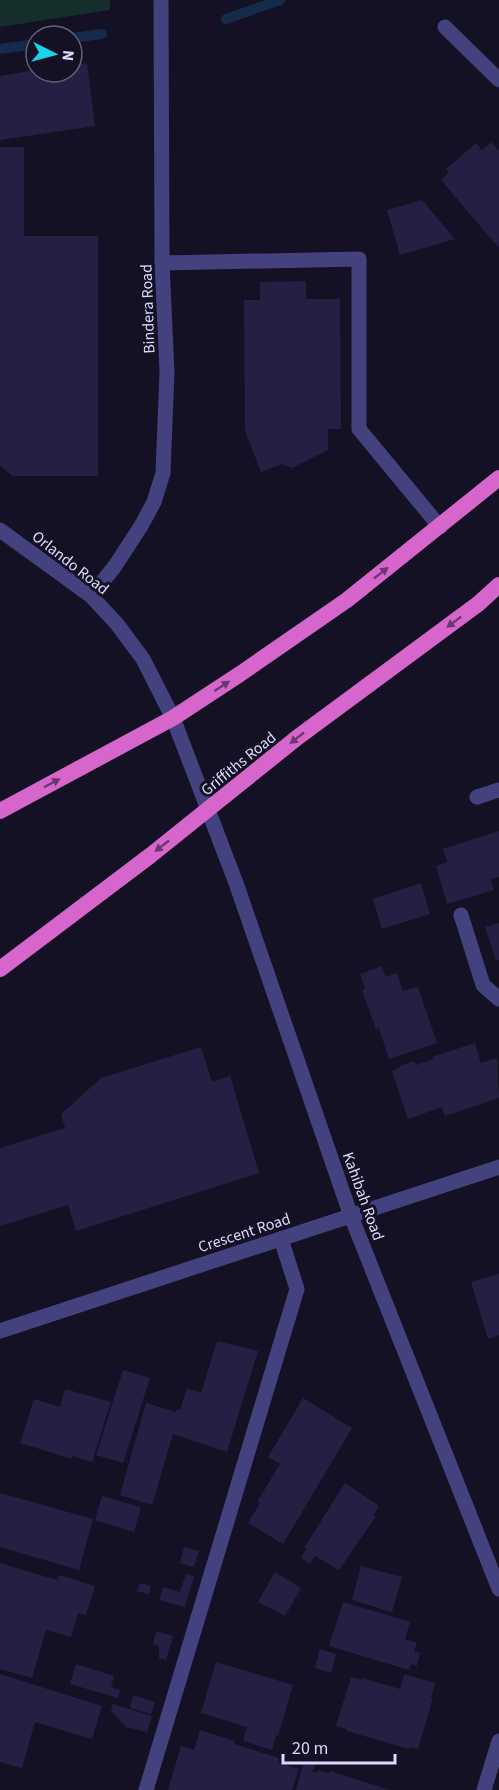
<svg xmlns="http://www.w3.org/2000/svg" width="499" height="1790" viewBox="0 0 499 1790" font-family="'Source Sans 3',sans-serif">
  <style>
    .green { fill: #152e2c }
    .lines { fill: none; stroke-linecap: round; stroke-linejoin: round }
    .stream { stroke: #162a4a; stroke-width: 10 }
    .building { fill: #261f43 }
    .service { stroke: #43417e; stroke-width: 15 }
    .minor { stroke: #43417e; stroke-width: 15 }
    .trunk { stroke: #d666cb; stroke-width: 16 }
    .oneway { fill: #6b376f }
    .labels { text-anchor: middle; stroke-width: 6; stroke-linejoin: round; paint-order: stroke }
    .street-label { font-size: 16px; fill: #dcd9fb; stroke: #141124 }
  </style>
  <rect width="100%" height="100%" fill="#141124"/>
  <!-- green -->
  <path class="green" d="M0,0h110v10l-110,17z"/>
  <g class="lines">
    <!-- stream -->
    <path class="stream" d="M226,19l54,-19
      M72,38l30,-4
      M0,49l36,-5"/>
  </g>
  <!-- building -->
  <path class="building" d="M87,63l8,63 -95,14v-64l36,-6v2h36v-7z
    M491,142l8,9v97l-58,-68 8,-7 -3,-4 30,-26 6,7z
    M0,147h24v89h74v240h-85l-13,-10z
    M422,200l33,39 -55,16 -13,-45z
    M306,281v18h34l1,130h-13v21l-36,18 -10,-4 -21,8 -16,-41 -1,-131h16v-18z
    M499,831v46l-9,2 4,11 -47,14 -11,-38 11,-4 -4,-13z
    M421,883l9,31 -48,15 -9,-30z
    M499,923v37l-3,1 -11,-34z
    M382,966l4,11 11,-4 6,18 15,-4 19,56 -48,16 -10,-31 -3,1 -14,-39 3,-1 -5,-15z
    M475,1043l6,20 16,-5 2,40 -54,18 -3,-9 -34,12 -16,-48 8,-3 -1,-2 15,-5 2,4 18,-6 -2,-2z
    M201,1047l11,35 18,-6 29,97 -183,58 -8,-26 -68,21v-78l65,-20 -4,-14 40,-36z
    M499,1274v61l-11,4 -17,-57z
    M217,1341l41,10 -31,101 -54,-18 -21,71 -32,-10 26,-92 30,9 1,-3 3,1 7,-22 14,5z
    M123,1370l27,8 -27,85 -27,-8z
    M65,1389l46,13 -19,60 -19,-6 -1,3 -52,-16 14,-44 26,8z
    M303,1398l49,30 -69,116 -35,-21 12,-20 -3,-1 23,-38 -12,-7z
    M345,1483l34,23 -6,9 3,1 -37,54 -24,-14 -5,8 -9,-6 5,-9 -2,-1z
    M0,1493l93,26 -14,51 -79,-23z
    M102,1496l39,11 -7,25 -39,-12z
    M184,1547l15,4 -5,16 -14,-4z
    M0,1563l57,17 2,-5 36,11 -9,29 -8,-2 -7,24 -25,-7 -14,48 -32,-9z
    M361,1566l41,11 -10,35 -40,-12z
    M275,1572l26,16 -16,28 -27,-14z
    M186,1574l8,2 -9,31 -26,-7 4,-13 17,5z
    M140,1583l11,3 -2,8 -12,-3z
    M343,1602l67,20 -5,17 12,4 -3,9 6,1 -3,13 -6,-2 -2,6 -80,-24z
    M156,1631l17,5 -7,24 -7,-2v-12l-6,-2z
    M320,1649l16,5 -5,19 -16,-5z
    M216,1662l77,23 -15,51 -2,-1 -4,15 -29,-9 4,-14 -46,-14z
    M76,1664l38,12 -3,11 9,3 -2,8 -48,-14z
    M0,1674l102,32 -10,33 -57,-17 -13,46 -22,-6z
    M404,1674l31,9 -4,15h2l-15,51 -9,-2v2l-62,-18v-2l-11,-3 15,-49 10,3 1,-2 38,11z
    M133,1695l22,7 -4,12 -21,-6z
    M113,1704l39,12 -5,16 -21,-5 -15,-16z
    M200,1730l35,11 -1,3 45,14 -1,5 21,6 -7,21h-124l13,-44 13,4z
    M304,1761l11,4 -3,7 5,1 1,-3 11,4 1,-3 60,19h-94z"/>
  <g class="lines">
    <!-- service -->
    <path class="service" d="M445,27l54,53
      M162,263l197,-4v170l81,98
      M477,797l22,-7
      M461,915l22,70 16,14
      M146,1790l151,-501 -16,-50"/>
    <!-- minor -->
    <path class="minor" d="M0,530l91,66 26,28 26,35 30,59 63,165 115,333 148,373
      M91,596l24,-30 26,-40 13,-24 9,-29 4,-101 -5,-109 -1,-263
      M0,1331l499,-164
      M484,1790l15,-49"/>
    <!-- trunk -->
    <path class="trunk" d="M0,811l173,-93 67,-44 107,-74 152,-122
      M0,969l151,-114 147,-118 180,-133 21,-19"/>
  </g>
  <!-- one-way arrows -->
  <defs><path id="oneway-solid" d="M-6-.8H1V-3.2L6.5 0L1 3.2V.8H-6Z" transform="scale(1.5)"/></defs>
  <g class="oneway">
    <use href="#oneway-solid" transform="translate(381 573) rotate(-38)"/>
    <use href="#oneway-solid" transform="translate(454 622) rotate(143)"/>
    <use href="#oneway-solid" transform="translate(222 686) rotate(-33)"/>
    <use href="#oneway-solid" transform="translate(297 738) rotate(142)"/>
    <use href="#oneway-solid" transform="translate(52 783) rotate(-28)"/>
    <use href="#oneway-solid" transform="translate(162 846) rotate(142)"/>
  </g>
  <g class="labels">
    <!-- street labels -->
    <g class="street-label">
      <text transform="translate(147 309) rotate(-92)" y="6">Bindera Road</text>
      <text transform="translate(71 562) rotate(38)" y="6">Orlando Road</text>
      <text transform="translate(238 763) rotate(-39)" y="6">Griffiths Road</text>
      <text transform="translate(364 1196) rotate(70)" y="6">Kahibah Road</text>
      <text transform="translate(244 1232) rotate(-18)" y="6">Crescent Road</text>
    </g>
  </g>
  <!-- north arrow -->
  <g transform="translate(54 54) rotate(96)"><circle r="28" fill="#141124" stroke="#64617a" stroke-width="1.5"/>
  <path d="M0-4.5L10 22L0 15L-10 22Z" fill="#18d5e7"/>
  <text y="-9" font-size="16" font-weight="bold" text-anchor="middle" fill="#dcd9fb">N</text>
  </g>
  <!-- scale -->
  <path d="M283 1754v9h112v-9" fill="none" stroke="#dcd9fb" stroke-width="3"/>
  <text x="292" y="1754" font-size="18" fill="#dcd9fb" stroke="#141124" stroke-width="4.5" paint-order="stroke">20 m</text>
</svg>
